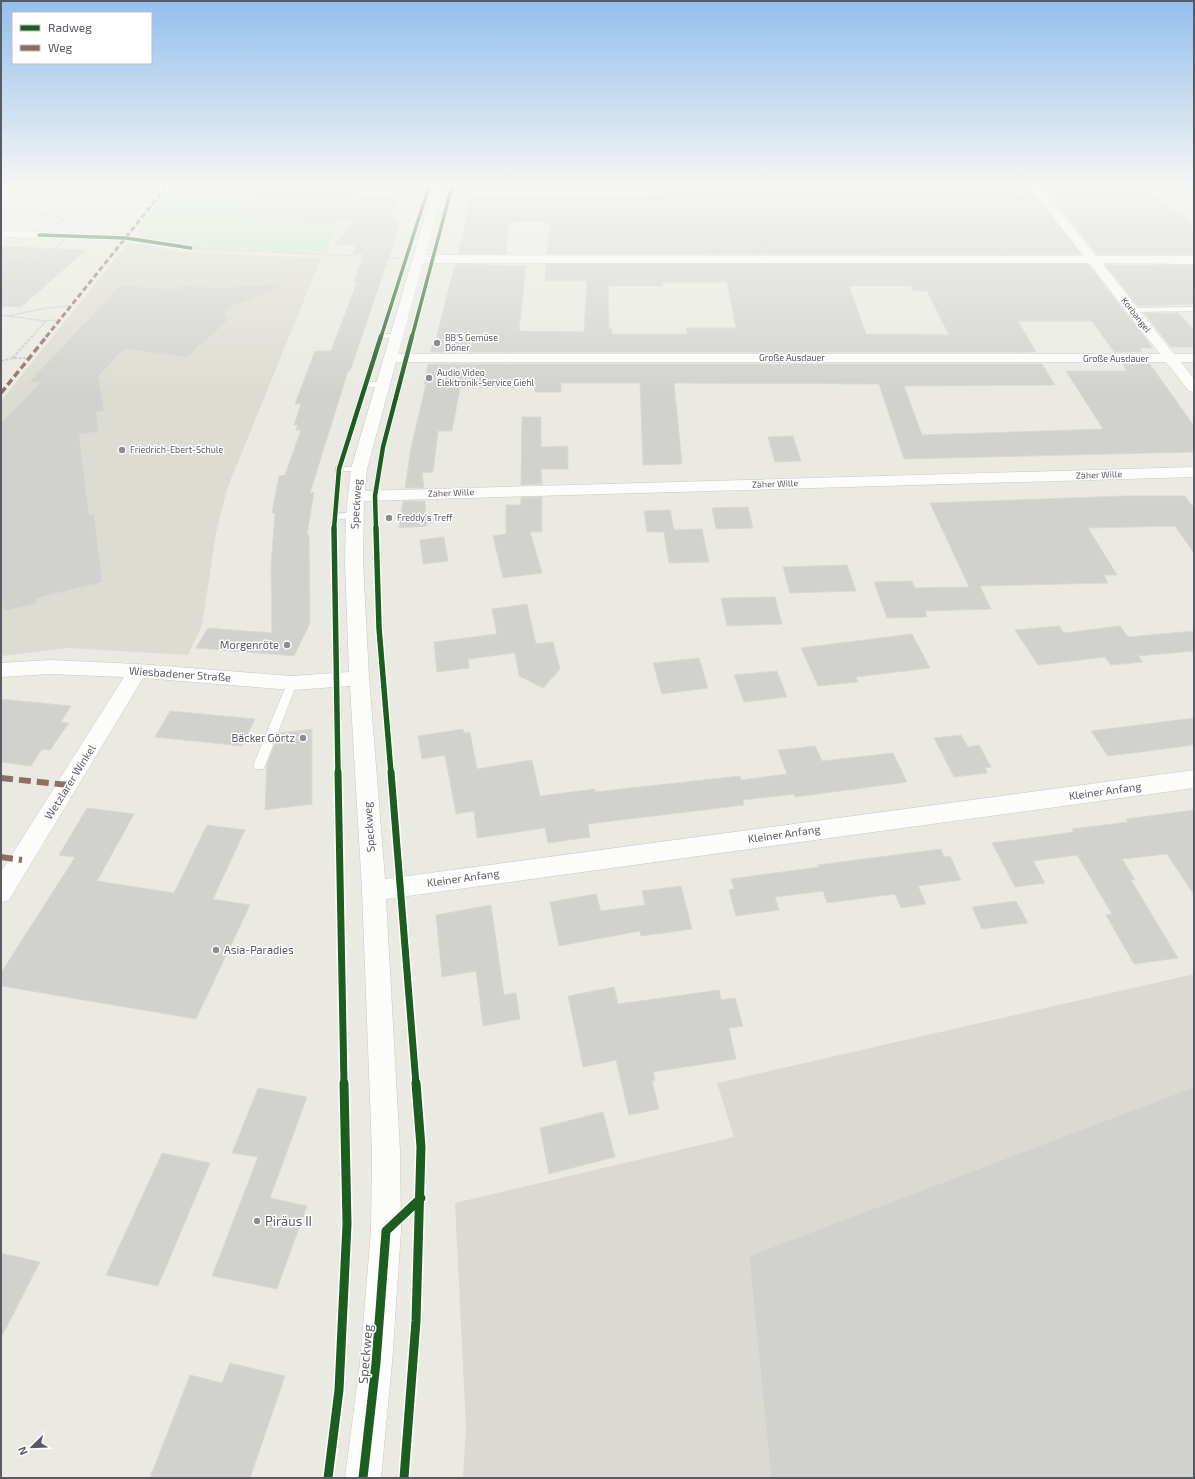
<svg xmlns="http://www.w3.org/2000/svg" width="1195" height="1479" viewBox="0 0 1195 1479" font-family="'Exo 2',sans-serif">
  <style>
    .industrial { fill: #dad9d3 }
    .education { fill: #dcdcd2 }
    .green { fill: #cfe9d1 }
    .building { fill: #d1d1cd; stroke: #dad9d2; fill-rule: evenodd }
    .lines { fill: none; stroke-linecap: round; stroke-linejoin: round }
    .service-casing { stroke: #c8c8c7; stroke-width: 1 }
    .minor-casing { stroke: #c8c8c7; stroke-width: 1 }
    .path-far1 { stroke: #c6ccca; stroke-width: 1.5; stroke-dasharray: 2 1; stroke-linecap: butt }
    .path { stroke: #c6ccca; stroke-width: 2; stroke-dasharray: 3 1.5; stroke-linecap: butt }
    .service { fill: #fcfcfb; fill-rule: evenodd }
    .minor { fill: #fcfcfb; fill-rule: evenodd }
    .quiet-far2 { stroke: #8d6e63; stroke-width: 3; stroke-dasharray: 5.5 3; stroke-linecap: butt }
    .quiet-far1 { stroke: #8d6e63; stroke-width: 3.5; stroke-dasharray: 7 3.5; stroke-linecap: butt }
    .quiet { stroke: #8d6e63; stroke-width: 6; stroke-dasharray: 12 6; stroke-linecap: butt }
    .cycleway-far4-casing { stroke: #fff; stroke-width: 5 }
    .cycleway-far3-casing { stroke: #fff; stroke-width: 6 }
    .cycleway-far2-casing { stroke: #fff; stroke-width: 8 }
    .cycleway-far1-casing { stroke: #fff; stroke-width: 10 }
    .cycleway-casing { stroke: #fff; stroke-width: 12 }
    .cycleway-far4 { stroke: #1b5e20; stroke-width: 3.5 }
    .cycleway-far3 { stroke: #1b5e20; stroke-width: 4.5 }
    .cycleway-far2 { stroke: #1b5e20; stroke-width: 5.5 }
    .cycleway-far1 { stroke: #1b5e20; stroke-width: 7 }
    .cycleway { stroke: #1b5e20; stroke-width: 9 }
    .poi-dot { fill: #8c8d90; stroke: #fff; stroke-width: 1.5 }
    .labels { text-anchor: middle; stroke-width: 3; stroke-linejoin: round; paint-order: stroke }
    .far-street-label { font-size: 9px; fill: #595b63; stroke: #fff }
    .far-poi-label { font-size: 9px; fill: #595b63; stroke: #fff; text-anchor: start }
    .street-label { font-size: 11px; fill: #595b63; stroke: #fff }
    .poi-label { font-size: 11px; fill: #595b63; stroke: #fff; text-anchor: end }
    .near-poi-label { font-size: 13px; fill: #595b63; stroke: #fff; text-anchor: start }
    .near-street-label { font-size: 13px; fill: #595b63; stroke: #fff }
  </style>
  <rect width="100%" height="100%" fill="#eaeae3"/>
  <!-- industrial -->
  <path class="industrial" d="M1194,974v504h-731l3,-51 -11,-224 279,-66 -17,-54z"/>
  <!-- education -->
  <path class="education" d="M127,244h15l43,9 136,5 -94,231 -11,44 -14,92 -14,30 -121,-7 -66,8v-255z"/>
  <!-- green -->
  <path class="green" d="M125,186h27l2,3c-7,9 -25,9 -31,0z
    M171,186h189l-35,67 -134,-6 -58,-10z"/>
  <!-- building -->
  <path class="building" d="M265,186h69l-5,11h68l-7,18h6l-2,6h7l-51,150h-2l-38,122 4,-1 -7,43h2l1,88 -16,33 -98,-8 12,-20 64,5 -1,-67 4,-53h-3l7,-37 6,-1 16,-45h-5l2,-5h-4l7,-21h-6l20,-53h16l26,-69h-3l10,-28h-12l4,-9h-21l19,-24 -108,-1z
    M1143,186l33,27 7,3 10,9 -4,3 5,3v23h-97l-48,-60h11l-5,-5z
    M733,194h301l47,60h-534l3,-33 -42,1 -2,32h-48l13,-57 81,1v-3z
    M1,246l37,2 48,2 -65,57 -20,-1z
    M455,264l71,2 -7,65 65,1 3,-51h-42l1,-17h542l65,84h-14l3,4h-28l-22,-31h-74l18,31h-606l4,-13h2zM662,282h65l9,46h-50l2,6h-76v-5h-3l-1,-43h55zM849,286h62l2,5h14l22,44 -83,-1z
    M1105,265h89v39l-56,2z
    M278,284v4l-54,22 3,11 -40,36 -63,-8 -26,27 6,35 -8,1 3,19 -20,4 10,80 5,-1 8,68 -65,16v5l-33,8 -3,-14v-174l39,-40 -11,-1 91,-96 59,3 2,-3 36,2z
    M1144,313h34l16,17v17h-23z
    M428,364h614l13,21 -151,1 18,49 181,-6 -37,-58h61l-5,-7h28l44,62v26l-290,7 -25,-75 -205,-1 8,81 -39,1 -3,-82h-79v9h-26v-5l-75,1 -8,43h-14l-5,41 -11,1 2,15h-19l6,-40 15,-64h-2z
    M522,417h19v30l27,-1v23h-27l1,15 -21,1z
    M793,436l8,25 -26,1 -7,-25z
    M1123,496h62l9,12v45l-19,-27 -87,2 29,47h-13l4,8 -128,3 11,23 -66,2 2,6 -40,1 -13,-36 38,-1 3,7 54,-1 -39,-84z
    M542,497v35h-12l12,41 -39,5 -10,-42 13,-2v-29h15v-7z
    M403,501h22l2,25 -28,2z
    M748,507l5,21 -37,1 -4,-21z
    M670,510l4,20 28,-1 7,33 -40,1 -5,-31h-17l-3,-21z
    M444,537l4,24 -25,3 -3,-24z
    M847,565l9,26 -66,2 -7,-26z
    M775,597l7,27 -55,2 -6,-28z
    M527,604l9,40 17,-2 7,27 -17,19 -24,-12 -4,-23 -47,6 1,9 -32,4 -3,-30 63,-8 -5,-25z
    M1059,626l5,7 56,-7 8,11 66,-6v20l-56,5 5,6 -32,3 -6,-8 -67,8 -23,-35z
    M912,634l18,34 -74,9 2,5 -40,4 -17,-38z
    M699,658l9,30 -46,6 -9,-31z
    M777,671l10,26 -43,5 -10,-27z
    M1,699l70,7 -10,16 8,1 -19,27 -8,-1 -11,17 -30,-4z
    M170,711l85,8 -13,27 -87,-9z
    M1194,718v27l-54,7 -32,4 -17,-25z
    M312,729v75l-47,6 2,-46 12,-31z
    M463,729l1,4 6,-1 7,37 55,-9 8,36 55,-7v3l145,-16 1,4 46,-6 -9,-24 37,-4 7,15 71,-8 14,29 -112,15 -1,-3 -51,6 1,5 -156,19 2,13 -42,6 -3,-15 -68,10 -3,-27 -18,3 -11,-59 -23,4 -4,-23z
    M961,735l7,12 11,-2 12,22 -6,1 2,5 -33,4 -20,-39z
    M87,808l47,6 -37,67 77,12 33,-68 38,5 -32,69 37,6 -54,114 -195,-33v-13l74,-116 -16,-2z
    M1194,810v85l-27,-41 -45,5 13,21h-4l47,78 -44,6 -28,-49 6,-1 -35,-59 -44,6 12,22 -30,4 -23,-44 82,-11 -2,-3 56,-7 -2,-3z
    M941,849l3,8 6,-1 11,24 -43,6 8,18 -25,4 -6,-14 -68,9 -4,-12 -48,6 4,13 -43,6 -7,-26 5,-1 -3,-10 88,-12 -1,-2z
    M681,886l11,43 -51,7 -1,-5 -81,15 -9,-44 46,-8 5,17 44,-6 -3,-14z
    M1016,901l12,22 -46,6 -10,-22z
    M491,905l13,90 12,-2 4,26 -37,7 -7,-55 -34,6 -6,-62z
    M614,987l4,17 101,-14 2,10 14,-2 8,28 -14,2 7,31 -83,13 2,8 -3,1 7,28 -30,6 -13,-55 -33,7 -15,-71z
    M1194,1087v391h-423l-22,-222z
    M258,1088l49,9 -37,101 37,8 -30,83 -65,-13 46,-119 -26,-4z
    M603,1112l12,45 -66,17 -9,-46z
    M162,1153l48,10 -52,123 -52,-11z
    M1,1253l39,9 -39,76z
    M230,1363l55,13 -35,102h-100l40,-103 32,8z"/>
  <g class="lines">
    <!-- service casing -->
    <g class="service-casing">
      <path id="service" d="M1194,226v4l-4,-2 1,-1z
        M423,240l3,2 -1,1 -14,1 -3,-2 3,-2z
        M1194,307v4l-62,1 -3,-2 3,-2z
        M396,334l2,1v2l-16,1 -3,-2 3,-2z
        M363,382h19l4,2c-5,4 -19,4 -24,0z
        M336,467h23l4,2 -4,2h-23z
        M354,512l4,3 -1,2 -23,3 -4,-3 4,-3z
        M292,679l5,4 -32,83 -2,3h-8l-2,-3 34,-83z"/>
    </g>
    <!-- minor casing -->
    <g class="minor-casing">
      <path id="minor" d="M434,186h606l56,70h98v8l-92,-1 72,91h20v8h-13l13,17v13l-5,-1 -23,-29h-770l-29,107 -2,22 829,-24v10l-830,24 -1,61 6,116 16,201 809,-109v18l-808,111 14,252 1,80 -9,132 -11,115h-36l15,-115 11,-132 1,-80 -10,-261 -12,-204 -58,4 -149,-12 -134,222 -8,3v-31l123,-195 -74,-3 -49,3v-14l49,-3 88,4 154,12 57,-4 -4,-110 1,-47 5,-46zM443,190h589l52,66 -659,-1zM423,263h666l71,91h-762z
        M1,231l38,1 6,3 -6,3 -38,-1z"/>
    </g>
    <!-- path-far1 -->
    <path class="path-far1" d="M108,186l11,6 37,8
      M1,194l11,-8
      M1,206l63,13 -10,6
      M5,216l12,-6
      M191,248l208,10
      M5,263l29,2
      M1,293l67,-56
      M1,315l44,6 14,-1
      M7,316l40,-8 23,-2
      M32,337l13,-15"/>
    <!-- path -->
    <path class="path" d="M13,358l19,-22
      M1,361l12,-3h16"/>
    <!-- service -->
    <use href="#service" class="service"/>
    <!-- minor -->
    <use href="#minor" class="minor"/>
    <!-- quiet-far2 -->
    <path class="quiet-far2" d="M46,337l121,-151"/>
    <!-- quiet-far1 -->
    <path class="quiet-far1" d="M1,393l46,-57"/>
    <!-- quiet -->
    <path class="quiet" d="M1,778l67,7
      M1,857l21,3"/>
    <!-- cycleway-far4 casing -->
    <g class="cycleway-far4-casing">
      <path id="cycleway-far4" d="M39,235l87,3 65,10
        M381,337l48,-151
        M412,337l40,-151"/>
    </g>
    <!-- cycleway-far3 casing -->
    <g class="cycleway-far3-casing">
      <path id="cycleway-far3" d="M334,529l5,-60 42,-133
        M376,529l-1,-33 8,-49 29,-111"/>
    </g>
    <!-- cycleway-far2 casing -->
    <g class="cycleway-far2-casing">
      <path id="cycleway-far2" d="M334,528l4,245
        M376,528l3,100 12,145"/>
    </g>
    <!-- cycleway-far1 casing -->
    <g class="cycleway-far1-casing">
      <path id="cycleway-far1" d="M338,772l6,312
        M391,772l25,312"/>
    </g>
    <!-- cycleway casing -->
    <g class="cycleway-casing">
      <path id="cycleway" d="M328,1478l11,-88 8,-166 -3,-141
        M363,1478l13,-115 10,-132 35,-33
        M404,1478l12,-157 5,-174 -5,-64"/>
    </g>
    <!-- cycleway-far4 -->
    <use href="#cycleway-far4" class="cycleway-far4"/>
    <!-- cycleway-far3 -->
    <use href="#cycleway-far3" class="cycleway-far3"/>
    <!-- cycleway-far2 -->
    <use href="#cycleway-far2" class="cycleway-far2"/>
    <!-- cycleway-far1 -->
    <use href="#cycleway-far1" class="cycleway-far1"/>
    <!-- cycleway -->
    <use href="#cycleway" class="cycleway"/>
  </g>
  <!-- sky -->
  <linearGradient id="sky" x2="0" y2="1"><stop stop-color="#93bfee"/><stop offset="0.47" stop-color="#f6f6f2"/><stop offset="1" stop-color="#f6f6f2" stop-opacity="0"/></linearGradient>
  <rect width="1195" height="393" fill="url(#sky)"/>
  <!-- markers -->
  <g class="poi-dot">
    <circle cx="437" cy="343" r="4"/>
    <circle cx="429" cy="378" r="4"/>
    <circle cx="122" cy="450" r="4"/>
    <circle cx="389" cy="518" r="4"/>
    <circle cx="287" cy="645" r="4"/>
    <circle cx="303" cy="738" r="4"/>
    <circle cx="216" cy="950" r="4"/>
    <circle cx="257" cy="1221" r="4"/>
  </g>
  <g class="labels">
    <!-- far-street labels -->
    <g class="far-street-label">
      <text transform="translate(1136 315) rotate(52)" y="3">Korbangel</text>
      <text x="792" y="361">Große Ausdauer</text>
      <text x="1116" y="362">Große Ausdauer</text>
      <text transform="translate(1099 475) rotate(-2)" y="3">Zäher Wille</text>
      <text transform="translate(775 484) rotate(-2)" y="3">Zäher Wille</text>
      <text transform="translate(451 493) rotate(-2)" y="3">Zäher Wille</text>
    </g>
    <!-- far-poi labels -->
    <g class="far-poi-label">
      <text x="445" y="341">BB'S Gemüse<tspan x="445" dy="10">Döner</tspan></text>
      <text x="437" y="376">Audio Video<tspan x="437" dy="10">Elektronik-Service Giehl</tspan></text>
      <text x="130" y="453">Friedrich-Ebert-Schule</text>
      <text x="397" y="521">Freddy's Treff</text>
    </g>
    <!-- street labels -->
    <g class="street-label">
      <text transform="translate(356 504) rotate(-86)" y="4">Speckweg</text>
      <text transform="translate(180 674) rotate(4)" y="4">Wiesbadener Straße</text>
      <text transform="translate(70 782) rotate(-58)" y="4">Wetzlarer Winkel</text>
      <text transform="translate(1105 791) rotate(-8)" y="4">Kleiner Anfang</text>
      <text transform="translate(369 827) rotate(-94)" y="4">Speckweg</text>
      <text transform="translate(784 834) rotate(-8)" y="4">Kleiner Anfang</text>
      <text transform="translate(463 878) rotate(-8)" y="4">Kleiner Anfang</text>
    </g>
    <!-- poi labels -->
    <g class="poi-label">
      <text x="279" y="649">Morgenröte</text>
      <text x="295" y="742">Bäcker Görtz</text>
      <text x="224" y="954" text-anchor="start">Asia-Paradies</text>
    </g>
    <!-- near-poi labels -->
    <g class="near-poi-label">
      <text x="265" y="1226">Piräus II</text>
    </g>
    <!-- near-street labels -->
    <g class="near-street-label">
      <text transform="translate(365 1354) rotate(-85)" y="5">Speckweg</text>
    </g>
  </g>
  <!-- border -->
  <rect width="1195" height="1479" fill="none" stroke="#595b63" stroke-width="4"/>
  <!-- legend -->
  <rect x="12" y="12" width="140" height="52" fill="#ffffff" stroke="#bdbdc1"/>
  <rect x="20" y="25" width="20" height="6" fill="#1b5e20" stroke="#bdbdc1"/>
  <text x="48" y="32" font-size="12" fill="#595b63">Radweg</text>
  <rect x="20" y="45" width="20" height="6" fill="#8d6e63" stroke="#bdbdc1"/>
  <text x="48" y="52" font-size="12" fill="#595b63">Weg</text>
  <!-- north arrow -->
  <g transform="translate(32 1447) rotate(247)" stroke="#ffffff" stroke-width="3" paint-order="stroke">
  <path d="M0-3L7 15L0 10L-7 15Z" fill="#595b63"/>
  <text y="-6" font-size="11" font-weight="bold" text-anchor="middle" fill="#595b63">N</text>
  </g>
</svg>
